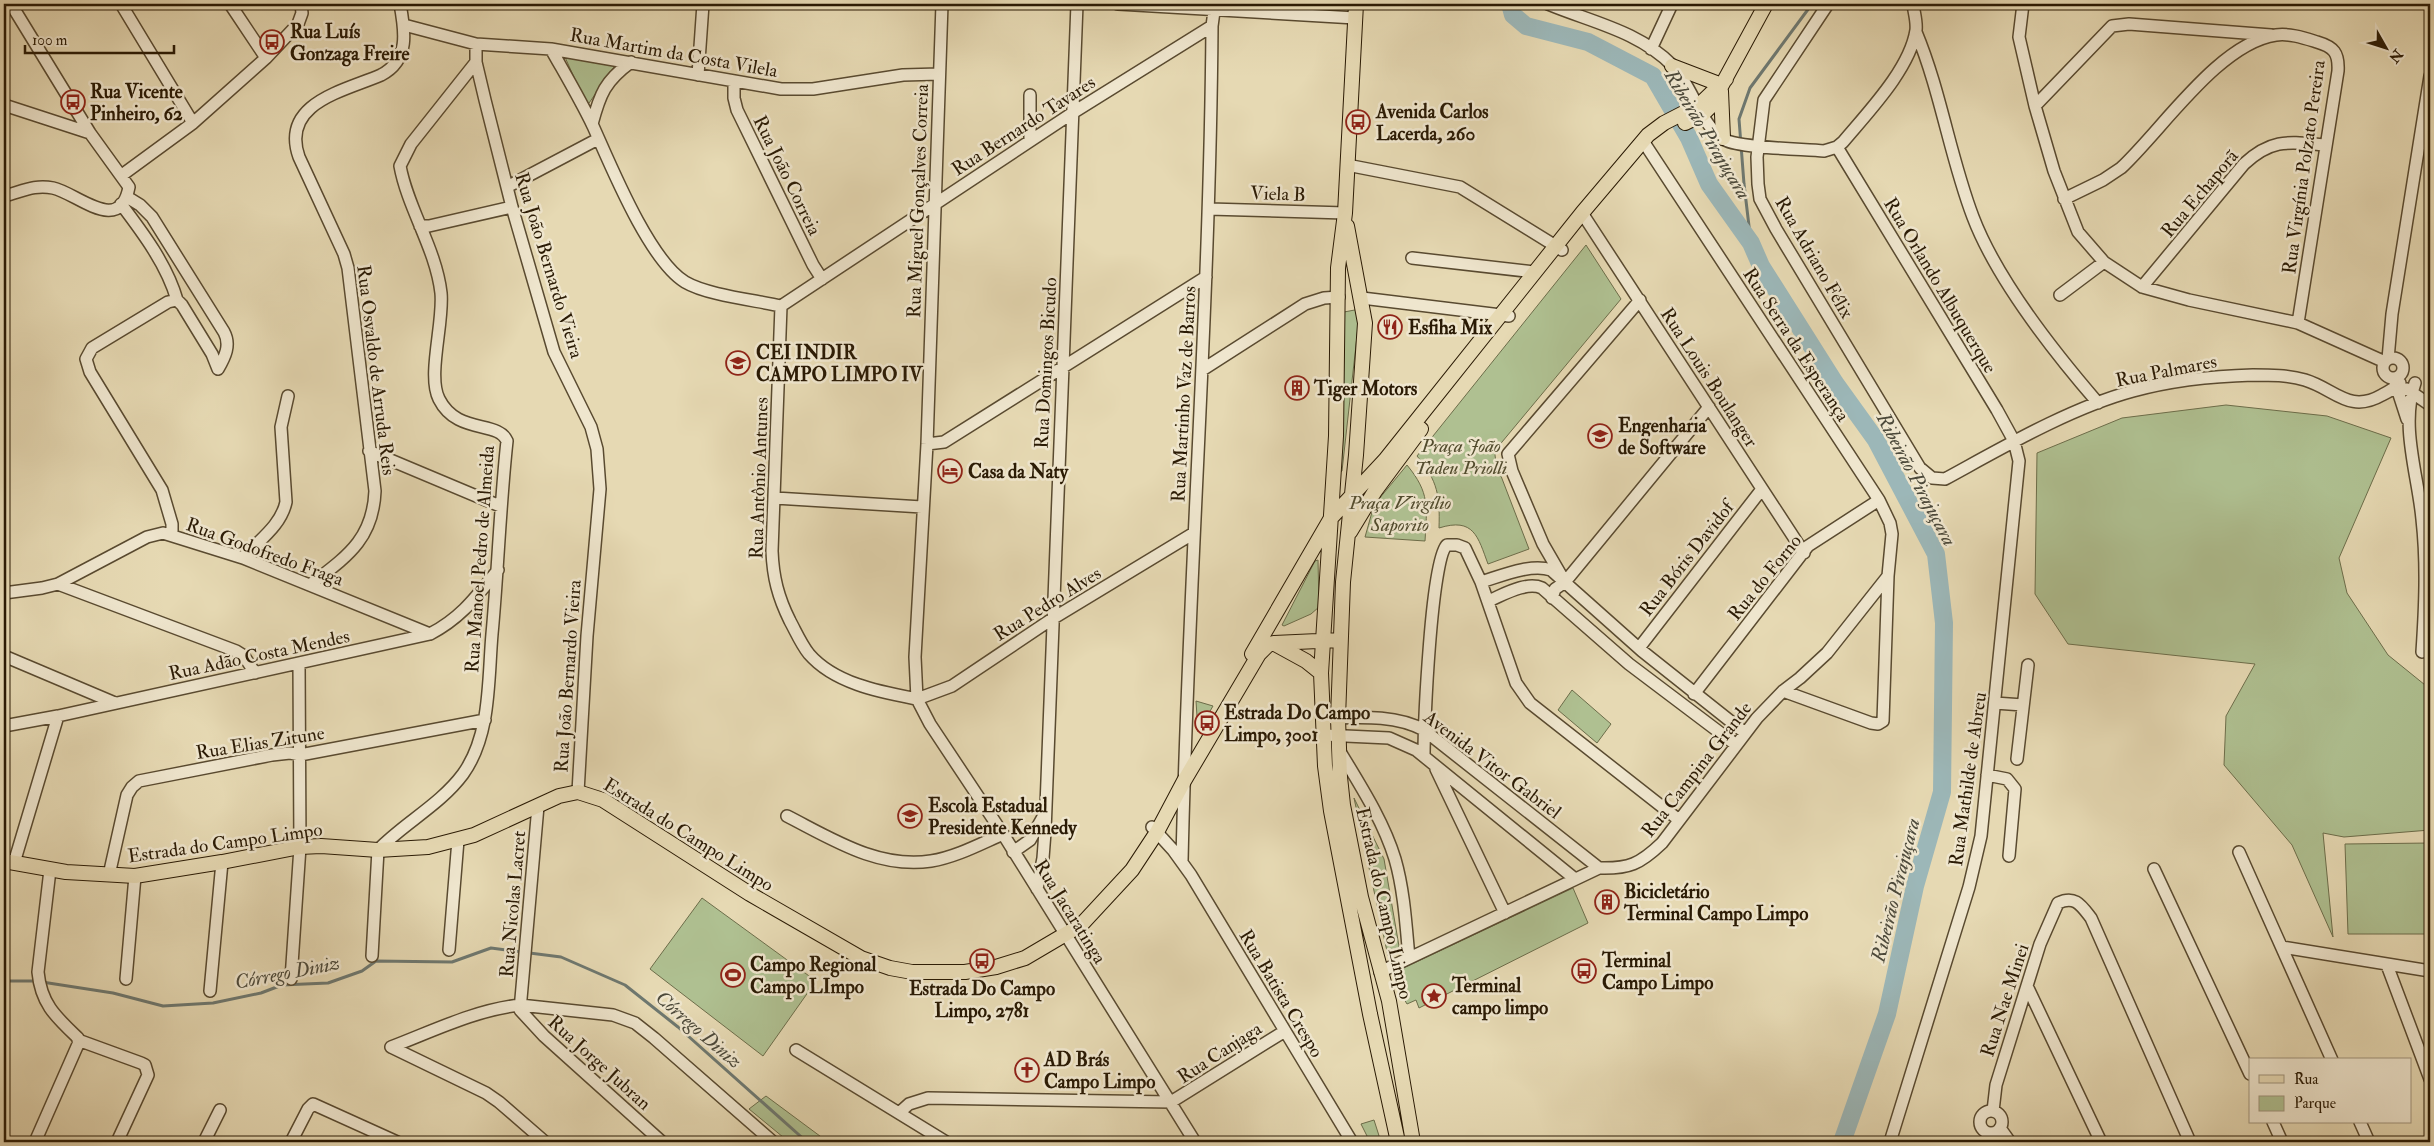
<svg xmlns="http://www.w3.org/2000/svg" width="2434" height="1146" viewBox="0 0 2434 1146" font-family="'IM FELL Double Pica',serif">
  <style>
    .green { fill: #afc091; stroke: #6c6d4a }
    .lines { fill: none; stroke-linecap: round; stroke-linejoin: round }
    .stream { stroke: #6e7870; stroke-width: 3 }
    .river { stroke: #9cb7b8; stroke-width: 18 }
    .minor-casing { stroke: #594a30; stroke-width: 14 }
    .major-casing { stroke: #2a1a04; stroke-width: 16 }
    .minor { stroke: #efe6ce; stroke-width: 11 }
    .major { stroke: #e6d9b3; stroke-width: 14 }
    .labels { text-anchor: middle; stroke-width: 5; stroke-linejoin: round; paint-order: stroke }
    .poi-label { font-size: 19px; font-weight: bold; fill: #2a1a04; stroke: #efe6ce; text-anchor: start }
    .street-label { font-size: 19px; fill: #2a1a04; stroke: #efe6ce }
    .park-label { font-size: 19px; font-style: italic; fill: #524c2e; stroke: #efe6ce }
    .water-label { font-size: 20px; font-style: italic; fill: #4c493a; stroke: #efe6ce }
  </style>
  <rect width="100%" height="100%" fill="#e6d9b3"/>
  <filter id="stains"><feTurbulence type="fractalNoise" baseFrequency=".004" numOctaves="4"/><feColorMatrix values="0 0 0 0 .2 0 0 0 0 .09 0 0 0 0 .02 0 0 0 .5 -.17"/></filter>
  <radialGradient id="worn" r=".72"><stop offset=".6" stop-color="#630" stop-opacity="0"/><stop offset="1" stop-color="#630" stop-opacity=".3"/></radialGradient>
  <!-- green -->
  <path class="green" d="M564,55l52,9 -29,42z
    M1586,245l35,54 -124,149 -2,7 1,8 33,86 -41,15c-10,-27 -14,-47 -49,-36 1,-32 -1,-47 -22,-72z
    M1360,309l-18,162 -5,3 6,-72 1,-90z
    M2226,405l101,11 64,22 -52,120 8,35 41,62 42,34v141l-86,7 -21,-4 10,104 -41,-92 -68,-80 2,-49 29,-52 -187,-20 -33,-50 2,-141 85,-35z
    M1407,465c23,28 20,42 18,76l-60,-4 9,-32z
    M1318,560l1,47 -8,7 -27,12 -2,-1 33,-64z
    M1572,690l39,34 -14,19 -39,-33z
    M1196,701l17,5 -15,26z
    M1354,798l30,61 16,93 -12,4z
    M2430,843v91h-82l-3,-90z
    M1573,888l15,35 -169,85 -3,-8 -9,4 -10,-17 -2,-15z
    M702,898l114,83 -53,75 -113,-87z
    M766,1096l62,46h-39l-40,-33z
    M1374,1120l7,22h-11l-9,-18z"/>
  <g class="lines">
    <!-- stream -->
    <path class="stream" d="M1751,243l-7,-59 -5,-65 11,-31 62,-84
      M4,981h32
      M42,982l71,11 50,13 50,-3 48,-10 21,-8 46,-2 34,-12 14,-10 76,1 39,-14 70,9 64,28 53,42 129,115"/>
    <!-- river -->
    <path class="river" d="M1510,4l3,11 13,11 62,16 65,34 36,62 20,46 42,59 10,23 74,117 41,57 60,114 8,69 -2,169 -27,94 -28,128 -45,128"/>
    <!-- minor casing -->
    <g class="minor-casing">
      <path id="minor" d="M121,4l72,119
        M230,4l36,54
        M942,4l-15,440 -12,213 2,42 13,25 73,110 192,308
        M1118,4l237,14
        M1548,4c43,18 91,27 125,62 20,21 28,61 52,74 15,8 78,9 99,11l13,-4 6,-5c25,-30 67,-73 73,-112 1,-9 -2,-17 -3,-26
        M1828,4l-64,96 -7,57 1,27 2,15 16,30 144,239 12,10 13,1c57,-31 125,-71 188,-88 36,-10 82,-15 120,-16 17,0 36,0 52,5 30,9 44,34 77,15 6,-3 13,-7 18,-12
        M2023,4l-4,33 16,69 19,65 24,61 26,30 38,25 47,13 109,23 87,39
        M404,25l72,19 75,5 230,40h32l90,-14 36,-1
        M1916,32c25,60 34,125 57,185 24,63 81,135 125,186
        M476,44v18l9,38 27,107 42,145 37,75 6,22 3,40 -13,147 -9,156
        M551,49c14,25 29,50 42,77 18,40 56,134 92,156 22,13 69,18 96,24
        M1651,49l21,-45
        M698,75l5,-71
        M734,82v16l3,12 76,155 9,14
        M4,105l86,28
        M2035,106l77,-80 17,-2 142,11
        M592,124c8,-30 13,-43 39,-62
        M1030,141v-46
        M1643,141l236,359 11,23 2,11 -4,42 -5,145 -5,3 -7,-1 -88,-32
        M1837,147l160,263 17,31 5,20 -38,375 -12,51 -79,255
        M1347,165l113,22 102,63
        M122,175l71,-52 73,-65 32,-34 4,-11 -1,-9
        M507,187l91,-48
        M4,196c17,-4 30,-12 49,-8 24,5 67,48 76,-1l-39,-54 -79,-129
        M127,197l13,8 12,12 72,115c7,13 1,25 -6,37
        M2064,199l39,-19 18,-12c41,-38 98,-125 155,-133 13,-2 28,3 41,7 17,5 22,11 21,29l-40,252
        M121,204c22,29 46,61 56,96
        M1209,209l136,4
        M1582,213l222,340
        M420,226h9l83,-19
        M1412,258l122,14
        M2142,287l102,-123c28,-26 45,-22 81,-19
        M2060,295l44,-33
        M1362,298l147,18
        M781,306l293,-194 138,-86
        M781,306l-9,245c1,26 6,46 18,70 6,11 11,23 19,33 26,30 72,38 108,45
        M2383 368a10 10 0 1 1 20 0a10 10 0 1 1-20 0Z
        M2388,359l4,-45 38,-238
        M1202,370l103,-66 19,-6 15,-1
        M2395,382l12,37
        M2415,383c-15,43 3,92 7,136 5,45 3,88 0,133
        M2407,389l23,16
        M927,444l17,-2 262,-165
        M369,451l131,55
        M775,498l147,9
        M172,535v-11l-10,-34 -72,-118 -4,-13 6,-11 76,-46 9,-2 5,5 30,49 6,15
        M243,558c15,-17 38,-32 43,-56l-5,-75 7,-31
        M1481,582c20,-6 50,-19 70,-12l91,81 102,81
        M1565,582l-22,-38 -31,-73 -4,-17 132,-154
        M58,584l178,67 8,5 11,17
        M310,585c36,-28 63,-45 65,-94l-27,-223 -4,-14 -45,-97c-19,-54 45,-66 82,-82 29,-15 24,-44 19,-71
        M4,593l38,-5 16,-4 89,-47 16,-4 80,25 187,76
        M1552,598l3,-9 10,-7 144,-175
        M1488,601c15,-6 38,-20 54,-13l87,76 106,80
        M1639,648l123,-159
        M4,656l111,47
        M1694,694l114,-148 71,-46
        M917,699l35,-13 100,-67 142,-86
        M1995,703l28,2
        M1332,718c30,-1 65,-3 92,12l175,138
        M4,726l54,-10 372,-82c31,-16 46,-37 68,-64
        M1324,735l65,3 27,12 159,129
        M1339,750c21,35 44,70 56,109 9,31 11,66 14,99
        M1424,756c0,-29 7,-198 23,-211h10l8,3 16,34 35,101 14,20 149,117
        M2017,759l11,-94
        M1436,769l69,144
        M1987,775l20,4 8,10 -6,67
        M538,806l-18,204 24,26 118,106
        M787,816c45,23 91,53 144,45 25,-4 49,-17 72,-27
        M1152,827l21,23 18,25 161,267
        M1013,852l17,-12 13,-23
        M2239,852l93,208
        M1182,861c6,-278 28,-556 30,-835l3,-22
        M14,863l44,-147
        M2154,869l96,205
        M109,875l18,-80 5,-8 7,-6 133,-26 18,-2 10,2 185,-35
        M1037,889l6,-31 2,-26 32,-828
        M2282,947l148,24
        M449,950l9,-110
        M372,956l6,-106c26,-27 62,-45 85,-76 28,-39 25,-94 29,-140 6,-64 8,-129 15,-193 -9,-21 -50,-6 -68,-42 -12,-23 5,-77 2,-106 -5,-44 -33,-84 -41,-127l11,-22 65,-82
        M2387,965l43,114
        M1380,972l219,-104c30,1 41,-4 63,-25l95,-125 26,-27 17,-13 27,-25 61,-77
        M126,979l9,-103
        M291,979l9,-132 -1,-184
        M2027,986l74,156
        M210,991l12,-129
        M78,1040l63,23 4,2 3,10 -31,67
        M391,1047c42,-16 84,-37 129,-42l93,10 22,8 19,15 119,104
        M391,1047l95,46 13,9 46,40
        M796,1050l150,92
        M1993,1111l3,-26 44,-141 18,-41c17,-8 23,2 33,15l99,224
        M1980 1122a11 11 0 1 1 22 0a11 11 0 1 1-22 0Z
        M899,1113l10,-9 19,-6 243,4 114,-71
        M2273,1122l9,20
        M2360,1122l9,20
        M2000,1128l10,14
        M35,1142l44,-100 -1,-4c-22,-21 -37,-34 -40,-66l12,-102
        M204,1142l16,-32
        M291,1142l17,-33 5,-5 84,38"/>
    </g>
    <!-- major casing -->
    <g class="major-casing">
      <path id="major" d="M1356,4l-11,209 -7,55 -2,168 -15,237 4,93 6,45 39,203 28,128
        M1672,66l47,18
        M1721,91l2,47
        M1685,123l18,-9 7,-7 56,-103
        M1347,226l18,97 -9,132 -13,127 -5,136 2,59 3,28 18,92 28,104 24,141
        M1350,532l25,-41 46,-62
        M1275,644l31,17 15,12
        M1252,654l79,-136 54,-58 197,-247 66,-78 16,-12 35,-18 27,-26
        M4,861l62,11 69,4 87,-14 78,-15 21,-1 57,4 50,-3 46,-12 85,-39 19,-4 25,8 147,94 111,64 29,10 22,4h53l31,-5 29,-9 56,-33 51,-55 25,-38 27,-51 75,-127 9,-9 6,-2 66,-3"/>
    </g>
    <!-- minor -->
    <use href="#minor" class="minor"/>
    <!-- major -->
    <use href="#major" class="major"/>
  </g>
  <!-- icons -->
  <defs>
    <g id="bus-ring" transform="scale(1.25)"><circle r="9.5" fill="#efe6ce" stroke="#8f2418" stroke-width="1.5"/><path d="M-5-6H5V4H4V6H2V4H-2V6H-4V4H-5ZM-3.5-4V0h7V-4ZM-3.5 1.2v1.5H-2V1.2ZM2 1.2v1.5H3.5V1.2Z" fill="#8f2418"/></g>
    <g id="restaurant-ring" transform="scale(1.25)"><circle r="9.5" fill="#efe6ce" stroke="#8f2418" stroke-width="1.5"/><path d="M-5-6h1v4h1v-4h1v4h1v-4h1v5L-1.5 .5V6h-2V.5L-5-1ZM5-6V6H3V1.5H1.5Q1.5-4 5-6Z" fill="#8f2418"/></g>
    <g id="school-ring" transform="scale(1.25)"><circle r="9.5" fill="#efe6ce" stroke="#8f2418" stroke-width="1.5"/><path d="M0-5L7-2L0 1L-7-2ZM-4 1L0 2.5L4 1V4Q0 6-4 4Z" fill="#8f2418"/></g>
    <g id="building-ring" transform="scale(1.25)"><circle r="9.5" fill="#efe6ce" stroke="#8f2418" stroke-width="1.5"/><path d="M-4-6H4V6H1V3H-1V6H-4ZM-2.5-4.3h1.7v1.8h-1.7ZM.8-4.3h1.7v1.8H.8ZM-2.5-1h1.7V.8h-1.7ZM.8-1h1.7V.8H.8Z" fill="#8f2418"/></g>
    <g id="hotel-ring" transform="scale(1.25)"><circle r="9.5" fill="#efe6ce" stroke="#8f2418" stroke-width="1.5"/><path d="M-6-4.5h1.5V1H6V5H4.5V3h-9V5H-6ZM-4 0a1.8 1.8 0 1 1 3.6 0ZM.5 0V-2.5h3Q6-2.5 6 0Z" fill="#8f2418"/></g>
    <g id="stadium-ring" transform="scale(1.25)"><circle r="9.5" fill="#efe6ce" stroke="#8f2418" stroke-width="1.5"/><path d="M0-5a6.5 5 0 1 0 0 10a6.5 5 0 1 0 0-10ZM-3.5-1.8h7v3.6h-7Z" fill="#8f2418"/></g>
    <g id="sight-ring" transform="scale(1.25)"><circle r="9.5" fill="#efe6ce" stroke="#8f2418" stroke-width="1.5"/><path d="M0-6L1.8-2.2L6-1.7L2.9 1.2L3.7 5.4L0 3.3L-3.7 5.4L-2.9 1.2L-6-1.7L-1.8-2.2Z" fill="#8f2418"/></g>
    <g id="church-ring" transform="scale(1.25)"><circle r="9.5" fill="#efe6ce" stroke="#8f2418" stroke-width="1.5"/><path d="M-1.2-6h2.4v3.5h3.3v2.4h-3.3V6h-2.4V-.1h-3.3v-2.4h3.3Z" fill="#8f2418"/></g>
  </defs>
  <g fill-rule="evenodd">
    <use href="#bus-ring" x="272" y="42"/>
    <use href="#bus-ring" x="73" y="102"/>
    <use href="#bus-ring" x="1358" y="122"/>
    <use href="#restaurant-ring" x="1390" y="327"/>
    <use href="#school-ring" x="738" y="363"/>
    <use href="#building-ring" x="1297" y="388"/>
    <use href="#school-ring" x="1600" y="436"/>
    <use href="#hotel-ring" x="950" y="471"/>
    <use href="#bus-ring" x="1207" y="723"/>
    <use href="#school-ring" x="910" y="816"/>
    <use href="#building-ring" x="1607" y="902"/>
    <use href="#bus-ring" x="982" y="961"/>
    <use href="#bus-ring" x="1584" y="971"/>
    <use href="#stadium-ring" x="733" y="975"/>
    <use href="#sight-ring" x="1434" y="996"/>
    <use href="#church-ring" x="1027" y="1070"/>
  </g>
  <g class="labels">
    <!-- poi labels -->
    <g class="poi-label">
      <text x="290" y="38">Rua Luís<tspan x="290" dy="22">Gonzaga Freire</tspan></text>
      <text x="90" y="98">Rua Vicente<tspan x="90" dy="22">Pinheiro, 62</tspan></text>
      <text x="1376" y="118">Avenida Carlos<tspan x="1376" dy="22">Lacerda, 260</tspan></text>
      <text x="1408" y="334">Esfiha Mix</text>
      <text x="756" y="359">CEI INDIR<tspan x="756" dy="22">CAMPO LIMPO IV</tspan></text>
      <text x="1314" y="395">Tiger Motors</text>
      <text x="1618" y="432">Engenharia<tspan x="1618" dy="22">de Software</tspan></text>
      <text x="968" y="478">Casa da Naty</text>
      <text x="1224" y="719">Estrada Do Campo<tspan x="1224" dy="22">Limpo, 3001</tspan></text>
      <text x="928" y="812">Escola Estadual<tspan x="928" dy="22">Presidente Kennedy</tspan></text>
      <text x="1624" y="898">Bicicletário<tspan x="1624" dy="22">Terminal Campo Limpo</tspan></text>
      <text x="1602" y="967">Terminal<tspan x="1602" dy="22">Campo Limpo</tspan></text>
      <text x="750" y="971">Campo Regional<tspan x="750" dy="22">Campo LImpo</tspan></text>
      <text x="1452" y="992">Terminal<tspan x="1452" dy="22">campo limpo</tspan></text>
      <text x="982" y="995" text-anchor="middle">Estrada Do Campo<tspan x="982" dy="22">Limpo, 2781</tspan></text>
      <text x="1044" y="1066">AD Brás<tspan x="1044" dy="22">Campo Limpo</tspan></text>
    </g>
    <!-- street labels -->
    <g class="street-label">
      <text transform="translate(674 52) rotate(10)" y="7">Rua Martim da Costa Vilela</text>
      <text transform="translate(1023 125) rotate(-33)" y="7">Rua Bernardo Tavares</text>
      <text transform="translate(2303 167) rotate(-82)" y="7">Rua Virgínia Polzato Pereira</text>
      <text transform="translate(788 175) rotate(64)" y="7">Rua João Correia</text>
      <text transform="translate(1278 193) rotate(2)" y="7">Viela B</text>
      <text transform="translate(2199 193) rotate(-50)" y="7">Rua Echaporã</text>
      <text transform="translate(917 201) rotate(-88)" y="7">Rua Miguel Gonçalves Correia</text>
      <text transform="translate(1815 257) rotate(60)" y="7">Rua Adriano Félix</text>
      <text transform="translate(550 265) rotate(73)" y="7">Rua João Bernardo Vieira</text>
      <text transform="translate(1941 285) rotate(59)" y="7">Rua Orlando Albuquerque</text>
      <text transform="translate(1797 344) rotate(57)" y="7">Rua Serra da Esperança</text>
      <text transform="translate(1045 363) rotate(-87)" y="7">Rua Domingos Bicudo</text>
      <text transform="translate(377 370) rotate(83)" y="7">Rua Osvaldo de Arruda Reis</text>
      <text transform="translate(2166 370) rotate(-11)" y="7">Rua Palmares</text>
      <text transform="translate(1710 377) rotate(57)" y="7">Rua Louis Boulanger</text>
      <text transform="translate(1183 394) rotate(-87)" y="7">Rua Martinho Vaz de Barros</text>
      <text transform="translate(758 478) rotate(-88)" y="7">Rua Antônio Antunes</text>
      <text transform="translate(265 551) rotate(20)" y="7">Rua Godofredo Fraga</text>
      <text transform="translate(1686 558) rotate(-52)" y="7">Rua Bóris Davidof</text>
      <text transform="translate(479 559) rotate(-86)" y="7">Rua Manoel Pedro de Almeida</text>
      <text transform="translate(1764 577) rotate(-51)" y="7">Rua do Forno</text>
      <text transform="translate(1047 603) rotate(-32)" y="7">Rua Pedro Alves</text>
      <text transform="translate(259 654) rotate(-12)" y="7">Rua Adão Costa Mendes</text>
      <text transform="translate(567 676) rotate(-86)" y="7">Rua João Bernardo Vieira</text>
      <text transform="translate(260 742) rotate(-9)" y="7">Rua Elias Zitune</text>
      <text transform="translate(1493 764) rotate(37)" y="7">Avenida Vitor Gabriel</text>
      <text transform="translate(1696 769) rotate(-52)" y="7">Rua Campina Grande</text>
      <text transform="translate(1967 779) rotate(-82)" y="7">Rua Mathilde de Abreu</text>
      <text transform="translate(689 834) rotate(32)" y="7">Estrada do Campo Limpo</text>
      <text transform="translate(225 842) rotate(-8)" y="7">Estrada do Campo Limpo</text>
      <text transform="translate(1385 903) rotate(77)" y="7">Estrada do Campo Limpo</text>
      <text transform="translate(512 904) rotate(-85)" y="7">Rua Nicolas Lacret</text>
      <text transform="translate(1071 911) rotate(58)" y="7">Rua Jacaratinga</text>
      <text transform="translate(1282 993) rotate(59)" y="7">Rua Batista Crespo</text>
      <text transform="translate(2004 1000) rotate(-72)" y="7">Rua Nae Minei</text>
      <text transform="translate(1219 1052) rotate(-33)" y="7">Rua Canjaga</text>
      <text transform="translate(600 1062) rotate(42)" y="7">Rua Jorge Jubran</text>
    </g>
    <!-- park labels -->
    <g class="park-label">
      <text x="1461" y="452">Praça João<tspan x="1461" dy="22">Tadeu Priolli</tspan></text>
      <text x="1400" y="509">Praça Virgílio<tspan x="1400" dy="22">Saporito</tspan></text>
    </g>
    <!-- water labels -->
    <g class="water-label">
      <text transform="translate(1708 134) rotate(59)" y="7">Ribeirão Pirajuçara</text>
      <text transform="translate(1917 479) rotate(62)" y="7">Ribeirão Pirajuçara</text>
      <text transform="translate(1895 890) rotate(-76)" y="7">Ribeirão Pirajuçara</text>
      <text transform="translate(287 972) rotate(-11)" y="7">Córrego Diniz</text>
      <text transform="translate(699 1029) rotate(41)" y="7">Córrego Diniz</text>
    </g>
  </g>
  <!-- margin -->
  <rect width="2434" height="1146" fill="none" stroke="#e6d9b3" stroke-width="20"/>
  <rect x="5" y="5" width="2424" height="1136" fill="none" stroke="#2a1a04" stroke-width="2.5"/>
  <rect x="10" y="10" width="2414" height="1126" fill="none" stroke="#2a1a04"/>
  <!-- legend -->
  <rect x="2249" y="1058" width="162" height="65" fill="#efe6ce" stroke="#a0947d"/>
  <rect x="2259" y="1075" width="25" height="8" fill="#e6d9b3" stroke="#a0947d"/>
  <text x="2294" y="1084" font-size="15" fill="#2a1a04">Rua</text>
  <rect x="2259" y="1096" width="25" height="15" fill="#afc091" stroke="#a0947d"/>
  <text x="2294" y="1108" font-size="15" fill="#2a1a04">Parque</text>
  <!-- north arrow -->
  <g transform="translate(2386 48) rotate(129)" stroke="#efe6ce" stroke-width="4" paint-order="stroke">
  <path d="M0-4L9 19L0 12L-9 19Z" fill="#2a1a04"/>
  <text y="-8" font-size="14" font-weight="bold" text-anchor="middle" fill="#2a1a04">N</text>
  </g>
  <!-- scale -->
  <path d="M25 45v8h149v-8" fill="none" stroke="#2a1a04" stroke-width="2.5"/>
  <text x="32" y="45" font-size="15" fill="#2a1a04" stroke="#efe6ce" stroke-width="4" paint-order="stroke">100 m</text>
  <rect width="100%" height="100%" filter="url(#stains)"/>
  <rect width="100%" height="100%" fill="url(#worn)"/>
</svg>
